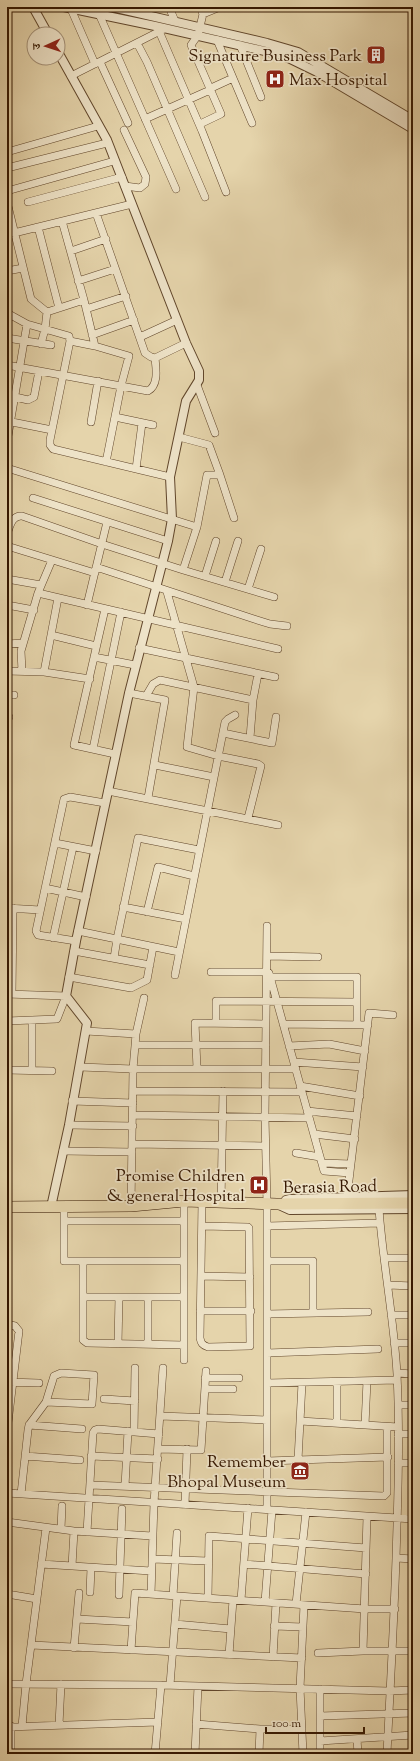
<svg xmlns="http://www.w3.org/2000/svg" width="420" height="1761" viewBox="0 0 420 1761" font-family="'Sorts Mill Goudy','Noto Serif Devanagari',serif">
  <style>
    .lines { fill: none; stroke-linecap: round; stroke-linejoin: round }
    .minor-casing { stroke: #61462b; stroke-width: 8 }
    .tertiary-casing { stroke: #61462b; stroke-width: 10 }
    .primary-casing { stroke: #351700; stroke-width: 12 }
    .minor { stroke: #eee3c8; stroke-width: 7 }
    .tertiary { stroke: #eee3c8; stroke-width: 8 }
    .primary { stroke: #e5d4ab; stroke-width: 11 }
    .labels { text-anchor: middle; stroke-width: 3.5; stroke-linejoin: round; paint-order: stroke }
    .poi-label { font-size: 17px; fill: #351700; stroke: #eee3c8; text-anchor: end }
    .street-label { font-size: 17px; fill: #351700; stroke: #eee3c8 }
  </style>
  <rect width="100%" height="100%" fill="#e5d4ab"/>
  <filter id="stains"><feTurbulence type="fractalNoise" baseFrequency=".005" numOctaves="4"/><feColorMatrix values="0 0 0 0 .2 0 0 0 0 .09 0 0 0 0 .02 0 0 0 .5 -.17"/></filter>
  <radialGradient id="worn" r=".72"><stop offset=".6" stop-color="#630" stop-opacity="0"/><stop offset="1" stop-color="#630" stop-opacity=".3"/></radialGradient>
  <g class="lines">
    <!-- minor casing -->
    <g class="minor-casing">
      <path id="minor" d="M142,7l2,6
        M169,7l6,14
        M200,7l3,7
        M71,9l24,55
        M99,14l77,175
        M159,31l43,100 24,61
        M217,40l35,83
        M137,43l10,19 58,135
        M240,45l21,52
        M100,62l28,61
        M71,76l93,-47
        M209,89l24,-11
        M145,119l65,-29
        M200,124l21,-10 -30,-69 7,-10 5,-21 17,-7
        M124,130l22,47 -1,7 -5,4 -15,-2
        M7,152l91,-26
        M7,168l100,-25
        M7,191l107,-30
        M7,202l24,97 16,13
        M28,202l94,-25
        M96,213l49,140 6,4 4,1 31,-15
        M62,221l22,79 11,46
        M38,227l21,81
        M14,233l118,-29
        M71,251l35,-12
        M7,271l16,-3
        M78,281l37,-12
        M86,309l40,-13
        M7,313l20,11 42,12 1,5 -20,99v5l3,4 117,28
        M92,335l42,-15
        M140,337l37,-17
        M7,338l44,7
        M70,341l25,5 34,10 -8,30 -15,76
        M41,344l4,-15 2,-17 37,-12
        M7,365l141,26c11,-6 8,-23 7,-33
        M197,385l18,48
        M7,395l21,5 6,-3 5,-26
        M115,417l38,8
        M7,421l45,9
        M91,422l7,-41
        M179,437l30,8 11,30h-13l-10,52
        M7,442l20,-118
        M7,468l190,59 -14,43 -81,-26 -80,-28c-10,-1 -12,10 -15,18
        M136,469l6,-46
        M220,475l14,43
        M33,498l135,43
        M7,546l88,27
        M96,567l158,52 16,5 17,2
        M183,570l91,27
        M205,576l11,-35
        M7,579l34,6
        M225,582l13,-41
        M248,589l13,-40
        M167,592l27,95 -7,60 31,9 40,8 3,2 -13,52
        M38,593l240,56
        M7,605l27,5
        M87,605l20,-83
        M105,609l-31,136 41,9
        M51,635l45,11
        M7,644l16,-1
        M139,648l136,29
        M94,657l41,8
        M7,671l37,1 46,7
        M22,671l-1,-20 17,-58 14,-33
        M44,672l14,-74
        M129,693l36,7 -17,98
        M7,695h7
        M146,696l7,-12 7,-4 93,20
        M7,717h2
        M223,733l49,10 4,-26
        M250,738l3,-38 5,-26
        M93,749l28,-137
        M155,765l59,12
        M108,791l170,34
        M55,843l41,8
        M45,888l41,9
        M123,907l63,12
        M7,908l33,2
        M147,912l11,-45 36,9
        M78,931l101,21
        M53,938l20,-91
        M76,941l-38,-6 -2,-4 28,-132 6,-2 35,6
        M74,951l76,14
        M267,956l51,1
        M114,958l3,-19 21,-101 61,12
        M211,972h56
        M269,973l55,198 26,2
        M175,975l50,-253 3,-3 7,-4
        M69,977l62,11 16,-8 6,-33
        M267,977h90v48
        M7,994l59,2 -9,23 -50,2
        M12,994l1,-86
        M32,1021v49
        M216,1023v-22l141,1
        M283,1024l85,1
        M86,1031l50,3
        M135,1045h131
        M289,1046l40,-2 36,7
        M294,1062l69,5
        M80,1067l53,2h163
        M197,1068l-2,-45 71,1
        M7,1070l45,1
        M300,1086l60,10
        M134,1091l168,1
        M72,1101l61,2
        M307,1111l50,5
        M133,1115l176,3
        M69,1125l64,1
        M314,1134l41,5
        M132,1144l133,2
        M63,1151l69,1
        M296,1153l24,4
        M322,1163l29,1
        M347,1197l22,-184 24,2
        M184,1201v159
        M221,1203l2,-112
        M131,1206l2,-137 3,-35 8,-36
        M64,1207v54h120
        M379,1209c4,55 15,110 18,165 3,61 1,123 -1,184 -2,65 -6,131 -9,196
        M64,1221h120
        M202,1226l46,1 1,1 1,118 -42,1c-6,-2 -7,-4 -8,-9l2,-136
        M267,1226l113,-3
        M384,1258h29
        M83,1261v79l4,3 97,2
        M267,1261h46v52
        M201,1276l49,1
        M388,1285l25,1
        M83,1297h101
        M200,1311h51
        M267,1314l101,-2
        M391,1315h22
        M7,1324l8,2 4,5 -12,100
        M394,1343h19
        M118,1344l1,-47
        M148,1344v-47
        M267,1353l111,-4
        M397,1373l16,1
        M205,1378h34
        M7,1382l32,1
        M267,1383l130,-3
        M205,1389h28
        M104,1399l31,2
        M398,1405h15
        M160,1416l107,4
        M300,1421l98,6
        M337,1423v-41
        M29,1425l53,4
        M365,1425l2,-44
        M134,1432l1,-64
        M398,1434h15
        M158,1449l43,1 5,-79
        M25,1456l55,4
        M91,1456l67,3
        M298,1460l4,-77
        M267,1461l121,-4
        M398,1463h15
        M90,1485l294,11 3,-3v-66
        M125,1486l3,-55
        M7,1493l406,26
        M21,1494l7,-64 1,-5 17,-23 8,-26 7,-3 33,2 -2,29 -46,-2
        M185,1505l2,-56
        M267,1509v-305l-2,-87 2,-191
        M7,1522l67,9 78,5
        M61,1529l1,-23
        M87,1532l6,-99 2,-3 3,-1 61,5
        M396,1558l17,1
        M152,1559l56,2
        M41,1564l110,7
        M244,1564l122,10
        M72,1566l2,-35
        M90,1592l1,-24
        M7,1594l30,5
        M151,1594l3,-91 9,-135
        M119,1595l3,-86
        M173,1596l4,-63
        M208,1598l1,-62 157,12
        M241,1600l7,-92
        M265,1602l7,-92
        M296,1604l10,-92
        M77,1619l56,3
        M175,1624l56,5
        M274,1626l29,1
        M31,1645l271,13
        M74,1648l5,-55
        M131,1650l4,-57 230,16h30
        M363,1651h50
        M318,1653l45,-2 4,-134
        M229,1655l4,-55
        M273,1657l3,-54
        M7,1684l154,1 228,6 24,-1
        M170,1685l7,-89
        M320,1716l93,-3
        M196,1724l64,5h42
        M59,1725l2,-41
        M22,1726l4,-42 20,-156
        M7,1727l151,-5
        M357,1739l1,15
        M320,1741l93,-6
        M11,1754v-28
        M155,1754l6,-69
        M195,1754l3,-68
        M259,1754l1,-25
        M303,1754l-3,-66 4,-83
        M320,1754v-65"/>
    </g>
    <!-- tertiary casing -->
    <g class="tertiary-casing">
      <path id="tertiary" d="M33,7l15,27
        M64,7l91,19 127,29 35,17 96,57
        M112,7l155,36 31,9 115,68
        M286,1200l4,-1 123,-4
        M279,1205l11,5 123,-1
        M51,1207l18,-82 18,-102 -21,-27 10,-55 53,-248 39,-152 4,-22 -2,-42 16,-76 13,-21v-9l-13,-28 -79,-203 -49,-88"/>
    </g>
    <!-- primary casing -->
    <g class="primary-casing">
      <path id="primary" d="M7,1207l124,-1 53,-5 93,3 136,-1"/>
    </g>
    <!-- minor -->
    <use href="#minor" class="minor"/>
    <!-- tertiary -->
    <use href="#tertiary" class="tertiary"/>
    <!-- primary -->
    <use href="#primary" class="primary"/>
  </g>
  <!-- icons -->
  <defs>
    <g id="building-square" transform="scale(1)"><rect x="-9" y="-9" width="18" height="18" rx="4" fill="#8f2418" stroke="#eee3c8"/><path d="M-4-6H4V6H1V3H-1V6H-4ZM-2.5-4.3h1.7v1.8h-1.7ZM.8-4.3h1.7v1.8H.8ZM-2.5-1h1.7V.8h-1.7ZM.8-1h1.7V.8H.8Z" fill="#fff"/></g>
    <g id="hospital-square" transform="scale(1)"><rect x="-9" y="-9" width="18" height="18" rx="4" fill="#8f2418" stroke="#eee3c8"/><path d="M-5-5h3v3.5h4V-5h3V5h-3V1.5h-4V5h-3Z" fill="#fff"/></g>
    <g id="museum-square" transform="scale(1)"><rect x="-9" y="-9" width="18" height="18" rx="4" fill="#8f2418" stroke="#eee3c8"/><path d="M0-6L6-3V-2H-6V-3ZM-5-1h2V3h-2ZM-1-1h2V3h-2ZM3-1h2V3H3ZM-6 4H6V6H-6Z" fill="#fff"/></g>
  </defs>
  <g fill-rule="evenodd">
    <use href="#building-square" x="376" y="55"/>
    <use href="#hospital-square" x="275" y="79"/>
    <use href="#hospital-square" x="259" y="1185"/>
    <use href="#museum-square" x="300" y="1471"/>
  </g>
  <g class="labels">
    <!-- poi labels -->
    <g class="poi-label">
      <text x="362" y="61">Signature Business Park</text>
      <text x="289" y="85" text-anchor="start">Max Hospital</text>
      <text x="245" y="1181">Promise Children<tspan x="245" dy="20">&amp; general Hospital</tspan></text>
      <text x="286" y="1467">Remember<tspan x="286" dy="20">Bhopal Museum</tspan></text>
    </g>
    <!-- street labels -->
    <g class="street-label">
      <text transform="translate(330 1186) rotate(-1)" y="6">Berasia Road</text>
    </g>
  </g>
  <!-- margin -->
  <rect width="420" height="1761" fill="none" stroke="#e5d4ab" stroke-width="24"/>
  <rect x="8" y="8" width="404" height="1745" fill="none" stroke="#351700" stroke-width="2"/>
  <rect x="12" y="12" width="396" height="1737" fill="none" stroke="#351700"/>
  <!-- north arrow -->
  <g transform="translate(46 46) rotate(267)"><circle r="19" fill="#eee3c8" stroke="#a49178"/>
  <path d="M0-3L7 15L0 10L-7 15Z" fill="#8f2418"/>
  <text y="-6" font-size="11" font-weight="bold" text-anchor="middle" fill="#351700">उ</text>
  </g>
  <!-- scale -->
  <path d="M266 1727v6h98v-6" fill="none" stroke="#351700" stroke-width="2"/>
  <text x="272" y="1727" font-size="12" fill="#351700" stroke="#eee3c8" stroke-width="3" paint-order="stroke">100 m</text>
  <rect width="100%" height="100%" filter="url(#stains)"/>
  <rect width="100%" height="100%" fill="url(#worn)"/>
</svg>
